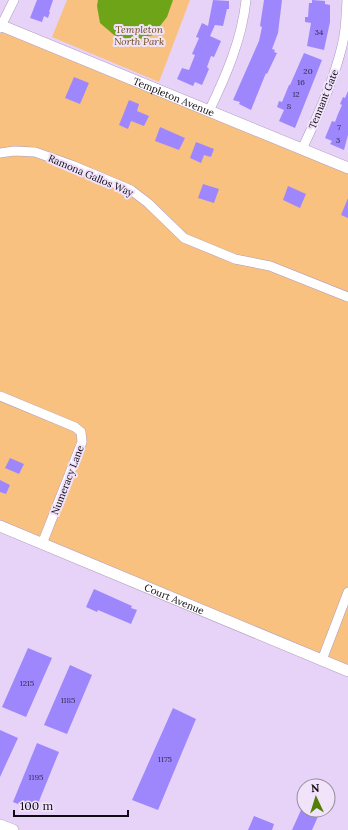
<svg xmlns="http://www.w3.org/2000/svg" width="348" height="830" viewBox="0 0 348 830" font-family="Lora,serif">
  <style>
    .green { fill: #f8c180 }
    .water { fill: #6da418 }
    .building { fill: #9e87fd }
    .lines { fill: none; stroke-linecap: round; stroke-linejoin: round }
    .minor-casing { stroke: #b09cbf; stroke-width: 10 }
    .tertiary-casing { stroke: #b09cbf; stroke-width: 12 }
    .minor { stroke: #fff; stroke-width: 9 }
    .tertiary { stroke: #fff; stroke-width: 11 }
    .labels { text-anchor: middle; stroke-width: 4; stroke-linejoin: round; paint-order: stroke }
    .number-label { font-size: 8px; fill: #33284e }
    .park-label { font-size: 10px; font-style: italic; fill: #704c1c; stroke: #f0e3fa }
    .street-label { font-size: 10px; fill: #0f0914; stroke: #f0e3fa }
  </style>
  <rect width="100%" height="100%" fill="#e7d3f7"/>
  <!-- green -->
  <path class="green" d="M67,0h123l-31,82 -107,-45z
    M0,25l348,143v504l-348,-140z"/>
  <!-- water -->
  <path class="water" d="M98,0h75l-6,17 -14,18 -22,7 -17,-7 -14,-12 -3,-17z"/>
  <!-- building -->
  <path class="building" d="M37,0h16l-4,12h1l-2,6 -4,-2 -2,6 -12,-4z
    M213,0l16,1v8h-2l-4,17 -8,-1 -5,11 11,5 -7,16 -3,-1 -4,11 2,2 -7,16 -7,-3 -2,4 -16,-7 5,-11 7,2 6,-15 -3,-1 7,-16 -3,-1 6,-14 6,3z
    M264,0h18l-4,33 -6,16 3,1 -1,2 3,1 -10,21 -1,-1 -15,37 -12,-6 1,-2 -7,-2 26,-59 3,-14 -2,-1z
    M312,0l13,1v3l5,1v17l-6,28 -17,-4 4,-23 -6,-1v-5h3l1,-14h3z
    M304,53l18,7 -27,68 -16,-7 5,-11 -7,-3 2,-6 3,1 7,-17h1z
    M74,77l15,6 -9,21 -15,-6z
    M348,91v44l-4,15 -14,-6 2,-3 -7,-3 7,-17 3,1 3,-8 4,-9 -2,-1 3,-7 2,1z
    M129,100l10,4 -2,7 12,5 -5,10 -13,-5 -3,8 -9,-4z
    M160,127l25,11 -6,12 -24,-9z
    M196,142l18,7 -3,8 -7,-2 -3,8 -11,-5z
    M203,184l16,5 -5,14 -16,-5z
    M288,186l18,8 -6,14 -17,-8z
    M348,198v20l-7,-3z
    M10,458l14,6 -5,10 -14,-6z
    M0,480l10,5 -4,9 -6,-2z
    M94,589l38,17 -1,2 6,2 -6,14 -33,-14 -1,2 -11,-5z
    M28,648l24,10 -26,59 -24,-10z
    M70,665l22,10 -25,59 -23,-9z
    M173,708l23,11 -38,91 -26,-10z
    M0,730l18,8 -18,39z
    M37,743l22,9 -24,59 -22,-9z
    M301,810h14l5,2 -8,18h-20z
    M254,816l20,8 -2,6h-24z"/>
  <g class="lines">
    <!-- minor casing -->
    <g class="minor-casing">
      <path id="minor" d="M0,28l14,-28
        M209,111c17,-35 33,-72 37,-111
        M302,149c15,-31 32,-69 40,-103 4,-15 4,-31 5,-46
        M0,153l14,-2 21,1 39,14 57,24 17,13 36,35 51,21 35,7 78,31
        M0,396l75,31 6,5 1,10 -40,102
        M322,660l26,-68"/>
    </g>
    <!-- tertiary casing -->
    <g class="tertiary-casing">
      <g id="tertiary">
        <path id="s1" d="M0,25l348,143"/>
        <path id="s2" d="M0,526l348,145"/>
        <path d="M0,825l13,5"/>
      </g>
    </g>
    <!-- minor -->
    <use href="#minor" class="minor"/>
    <!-- tertiary -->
    <use href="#tertiary" class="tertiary"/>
  </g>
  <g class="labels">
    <!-- number labels -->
    <g class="number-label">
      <text x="319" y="35">34</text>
      <text x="308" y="74">20</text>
      <text x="301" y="85">16</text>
      <text x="296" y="97">12</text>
      <text x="289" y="109">8</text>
      <text x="339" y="130">7</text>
      <text x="338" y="143">3</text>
      <text x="27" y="686">1215</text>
      <text x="68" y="703">1185</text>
      <text x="165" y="762">1175</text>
      <text x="36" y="780">1195</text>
    </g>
    <!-- park labels -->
    <g class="park-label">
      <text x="139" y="33">Templeton<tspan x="139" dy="12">North Park</tspan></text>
    </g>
    <!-- street labels -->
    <g class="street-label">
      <text dy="4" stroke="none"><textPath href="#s1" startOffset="188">Templeton Avenue</textPath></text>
      <text transform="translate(323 99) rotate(-68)" y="4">Tennant Gate</text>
      <text transform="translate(91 175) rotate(23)" y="4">Ramona Gallos Way</text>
      <text transform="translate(67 480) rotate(-69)" y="4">Numeracy Lane</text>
      <text dy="4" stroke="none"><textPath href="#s2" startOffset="189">Court Avenue</textPath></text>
    </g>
  </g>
  <!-- north arrow -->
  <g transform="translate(316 798) rotate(356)"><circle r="19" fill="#f0e3fa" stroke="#968c9e"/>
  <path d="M0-3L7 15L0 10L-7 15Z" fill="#517e05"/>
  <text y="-6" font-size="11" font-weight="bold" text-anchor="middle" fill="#0f0914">N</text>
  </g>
  <!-- scale -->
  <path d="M14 810v6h114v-6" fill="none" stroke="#0f0914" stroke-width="2"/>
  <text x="20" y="810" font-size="12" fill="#0f0914" stroke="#f0e3fa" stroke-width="3" paint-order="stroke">100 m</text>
</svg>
